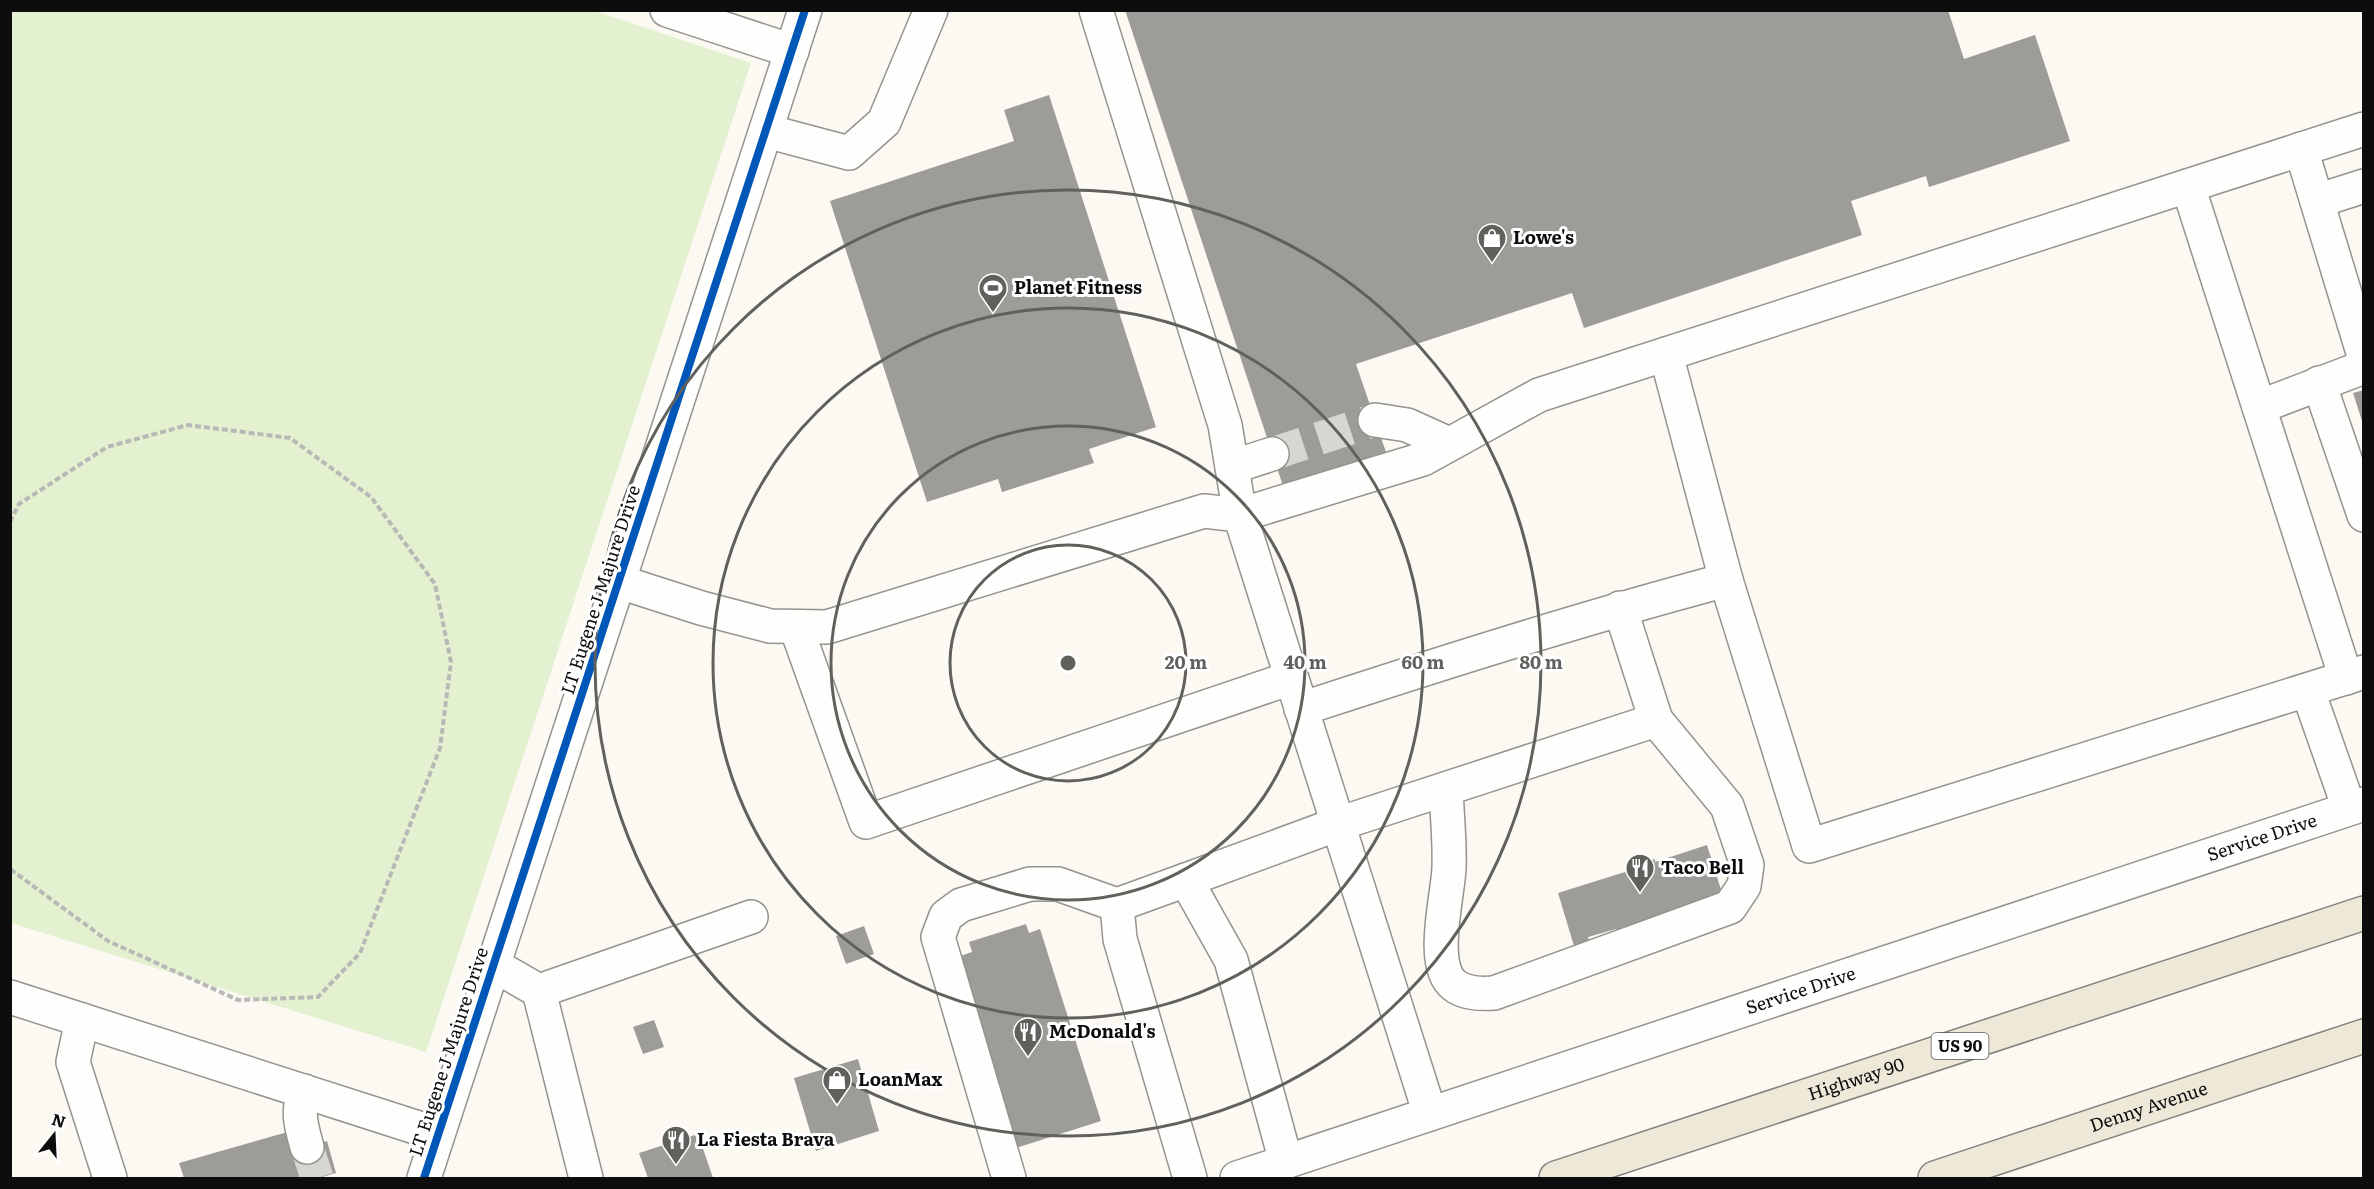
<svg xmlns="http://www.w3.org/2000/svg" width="2374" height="1189" viewBox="0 0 2374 1189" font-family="Literata,serif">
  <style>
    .green { fill: #e3f1d0 }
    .building { fill: #9e9c98 }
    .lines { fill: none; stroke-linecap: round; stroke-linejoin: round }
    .minor-tunnel { stroke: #d7d6d0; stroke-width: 33; stroke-dasharray: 33 16; stroke-linecap: butt }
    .minor-casing { stroke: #949390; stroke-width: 36 }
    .major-casing { stroke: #81817d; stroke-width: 36 }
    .path { stroke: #b8b8b6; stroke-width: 4; stroke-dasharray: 6 3; stroke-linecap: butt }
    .minor { stroke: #fefefd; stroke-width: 33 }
    .major { stroke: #ede8d8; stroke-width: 33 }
    .cycleway-casing { stroke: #fff; stroke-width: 11 }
    .cycleway { stroke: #0057b8; stroke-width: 8 }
    .ring { fill: none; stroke: #60605d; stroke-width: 3 }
    .labels { text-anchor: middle; stroke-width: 6; stroke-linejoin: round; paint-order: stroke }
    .shield { fill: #fff; stroke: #565656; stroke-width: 1.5 }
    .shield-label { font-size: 16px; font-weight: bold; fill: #0d0d0d }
    .poi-label { font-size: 18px; font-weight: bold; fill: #0d0d0d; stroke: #fff; text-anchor: start }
    .street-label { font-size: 18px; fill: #0d0d0d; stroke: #fff }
    .centre { fill: #60605d; stroke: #fff; stroke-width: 3 }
    .ring-label { font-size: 18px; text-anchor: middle; font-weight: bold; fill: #60605d; stroke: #fff; stroke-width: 6; stroke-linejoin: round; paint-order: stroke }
  </style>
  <rect width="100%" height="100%" fill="#fbf9f2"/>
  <!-- green -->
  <path class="green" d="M10,11h585l156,52 -325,989 -415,-129z"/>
  <!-- building -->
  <path class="building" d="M1125,10h823l16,49 71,-24 35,106 -141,46 -3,-11 -75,25 11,34 -278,93 -12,-35 -216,71 31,91 -103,34z
    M1049,95l107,332 -67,22 5,14 -92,29 -4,-13 -71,23 -97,-301 184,-60 -10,-31z
    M2364,390v34h-1l-10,-31z
    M1707,845l16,51 -107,36v-3l-28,8 1,4 -15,5 -16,-53 70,-22 -1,-4 28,-8v3z
    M1026,924l3,9 11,-4 61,192 -85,27 -65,-189 21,-7 -3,-10z
    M864,926l10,28 -28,10 -10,-28z
    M654,1020l10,27 -21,7 -10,-27z
    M858,1059l21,72 -63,20 -22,-73z
    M291,1131l6,19 30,-9 9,32 -17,5h-135l-5,-15z
    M698,1134l15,44h-65l-9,-25z"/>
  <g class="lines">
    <!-- minor-tunnel -->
    <path class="minor-tunnel" d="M1272,454l103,-34
      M307,1147l10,31"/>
    <!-- minor casing -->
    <g class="minor-casing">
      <g id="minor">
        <path d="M667,10l125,41"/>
        <path d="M1096,10l129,415 15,90 190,599"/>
        <path d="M766,131l83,22 35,-31 47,-112"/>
        <path d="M2301,149l63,207"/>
        <path d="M2188,186l158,492"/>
        <path d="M2317,201l47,-15"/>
        <path d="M1666,354l60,226"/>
        <path d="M2319,383l45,132"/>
        <path d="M2259,407l105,-40"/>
        <path d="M1375,420l32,5 42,19"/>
        <path d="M1232,467l40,-13"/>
        <path d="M620,582l81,26 69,18 57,1 377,-116 36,4 183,-56 116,-64 825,-266"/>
        <path d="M796,627l70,195 425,-144"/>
        <path d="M2308,691l41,117"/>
        <path d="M1301,709c141,-46 282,-91 425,-129l83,266 555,-174"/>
        <path d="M1446,789c1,26 4,53 3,79 -1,28 -20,97 5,117 11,9 27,9 40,8l236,-86 14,-21 3,-21 -20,-59 -71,-86"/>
        <path d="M1186,880l152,-56 318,-104 -36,-112"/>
        <path d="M492,964l47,27 47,187"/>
        <path d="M539,991l212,-74"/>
        <path d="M10,997l427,137"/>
        <path d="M82,1020l-9,42 37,116"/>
        <path d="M304,1091c-7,23 -3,34 3,56"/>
        <path d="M424,1178l381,-1168"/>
        <path d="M1009,1178l-71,-241 8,-21 15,-11 69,-21h28l59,21"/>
        <path d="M1190,1178l-70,-239 -3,-34 69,-25 45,80 55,202"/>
        <path id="s1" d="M1237,1178l1127,-374"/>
      </g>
    </g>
    <!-- major casing -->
    <g class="major-casing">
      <g id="major">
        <path id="s2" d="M1556,1178l808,-265"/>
        <path id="s3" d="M1935,1178l429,-142"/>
      </g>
    </g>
    <!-- path -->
    <path class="path" d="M10,522l9,-18 88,-57 81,-22 102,13 81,59 64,87 16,78 -11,86 -80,205 -42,44 -80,3 -130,-59 -98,-72"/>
    <!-- minor -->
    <use href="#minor" class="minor"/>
    <!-- major -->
    <use href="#major" class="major"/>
    <!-- cycleway casing -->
    <g class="cycleway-casing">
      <path id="cycleway" d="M424,1178l381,-1168"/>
    </g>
    <!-- cycleway -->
    <use href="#cycleway" class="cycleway"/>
  </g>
  <!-- distance rings -->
  <g class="ring">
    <circle cx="1068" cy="663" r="118"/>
    <circle cx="1068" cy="663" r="237"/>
    <circle cx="1068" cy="663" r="355"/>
    <circle cx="1068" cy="663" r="473"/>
  </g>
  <!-- icons -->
  <defs>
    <g id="shop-pin" transform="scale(1.5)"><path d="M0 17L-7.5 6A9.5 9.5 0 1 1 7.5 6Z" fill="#60605d" stroke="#fff"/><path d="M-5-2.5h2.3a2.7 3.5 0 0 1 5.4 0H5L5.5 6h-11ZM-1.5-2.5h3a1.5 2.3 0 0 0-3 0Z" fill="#fff"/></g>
    <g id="stadium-pin" transform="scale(1.5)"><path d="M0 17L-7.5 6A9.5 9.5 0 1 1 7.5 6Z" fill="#60605d" stroke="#fff"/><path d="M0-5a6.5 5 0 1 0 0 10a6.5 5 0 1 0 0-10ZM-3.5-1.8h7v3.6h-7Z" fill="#fff"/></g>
    <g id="restaurant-pin" transform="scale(1.5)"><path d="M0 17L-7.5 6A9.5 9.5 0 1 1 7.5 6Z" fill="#60605d" stroke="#fff"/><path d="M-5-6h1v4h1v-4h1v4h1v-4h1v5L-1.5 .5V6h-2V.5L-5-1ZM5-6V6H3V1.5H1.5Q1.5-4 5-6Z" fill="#fff"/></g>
  </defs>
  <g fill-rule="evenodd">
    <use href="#shop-pin" x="1492" y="238"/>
    <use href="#stadium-pin" x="993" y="288"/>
    <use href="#restaurant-pin" x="1640" y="868"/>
    <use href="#restaurant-pin" x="1028" y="1032"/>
    <use href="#shop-pin" x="837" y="1080"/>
    <use href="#restaurant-pin" x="676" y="1140"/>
  </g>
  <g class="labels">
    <!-- shield labels -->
    <rect class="shield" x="1931.5" y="1033" width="57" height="26" rx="4.5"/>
    <g class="shield-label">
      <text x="1960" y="1052">US 90</text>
    </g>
    <!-- poi labels -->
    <g class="poi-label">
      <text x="1513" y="244">Lowe's</text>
      <text x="1014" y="294">Planet Fitness</text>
      <text x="1661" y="874">Taco Bell</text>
      <text x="1049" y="1038">McDonald's</text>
      <text x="858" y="1086">LoanMax</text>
      <text x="697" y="1146">La Fiesta Brava</text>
    </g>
    <!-- street labels -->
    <g class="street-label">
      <text transform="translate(601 590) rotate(-72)" y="6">LT Eugene J Majure Drive</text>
      <text dy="6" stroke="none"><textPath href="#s1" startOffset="1080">Service Drive</textPath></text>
      <text dy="6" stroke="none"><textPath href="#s1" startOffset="594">Service Drive</textPath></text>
      <text transform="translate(449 1052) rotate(-72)" y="6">LT Eugene J Majure Drive</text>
      <text dy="6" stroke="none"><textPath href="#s2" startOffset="316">Highway 90</textPath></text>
      <text dy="6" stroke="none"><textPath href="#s3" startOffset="225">Denny Avenue</textPath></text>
    </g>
  </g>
  <circle cx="1068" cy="663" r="9" class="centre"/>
  <g class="ring-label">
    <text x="1186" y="669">20 m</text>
    <text x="1305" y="669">40 m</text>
    <text x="1423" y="669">60 m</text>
    <text x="1541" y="669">80 m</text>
  </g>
  <!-- border -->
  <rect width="2374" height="1189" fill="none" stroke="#0d0d0d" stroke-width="24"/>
  <!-- north arrow -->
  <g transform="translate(54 1135) rotate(18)" stroke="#ffffff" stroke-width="4.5" paint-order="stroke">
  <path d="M0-4.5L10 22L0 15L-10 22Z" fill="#0d0d0d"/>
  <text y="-9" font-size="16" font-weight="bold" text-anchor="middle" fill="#0d0d0d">N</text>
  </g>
</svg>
